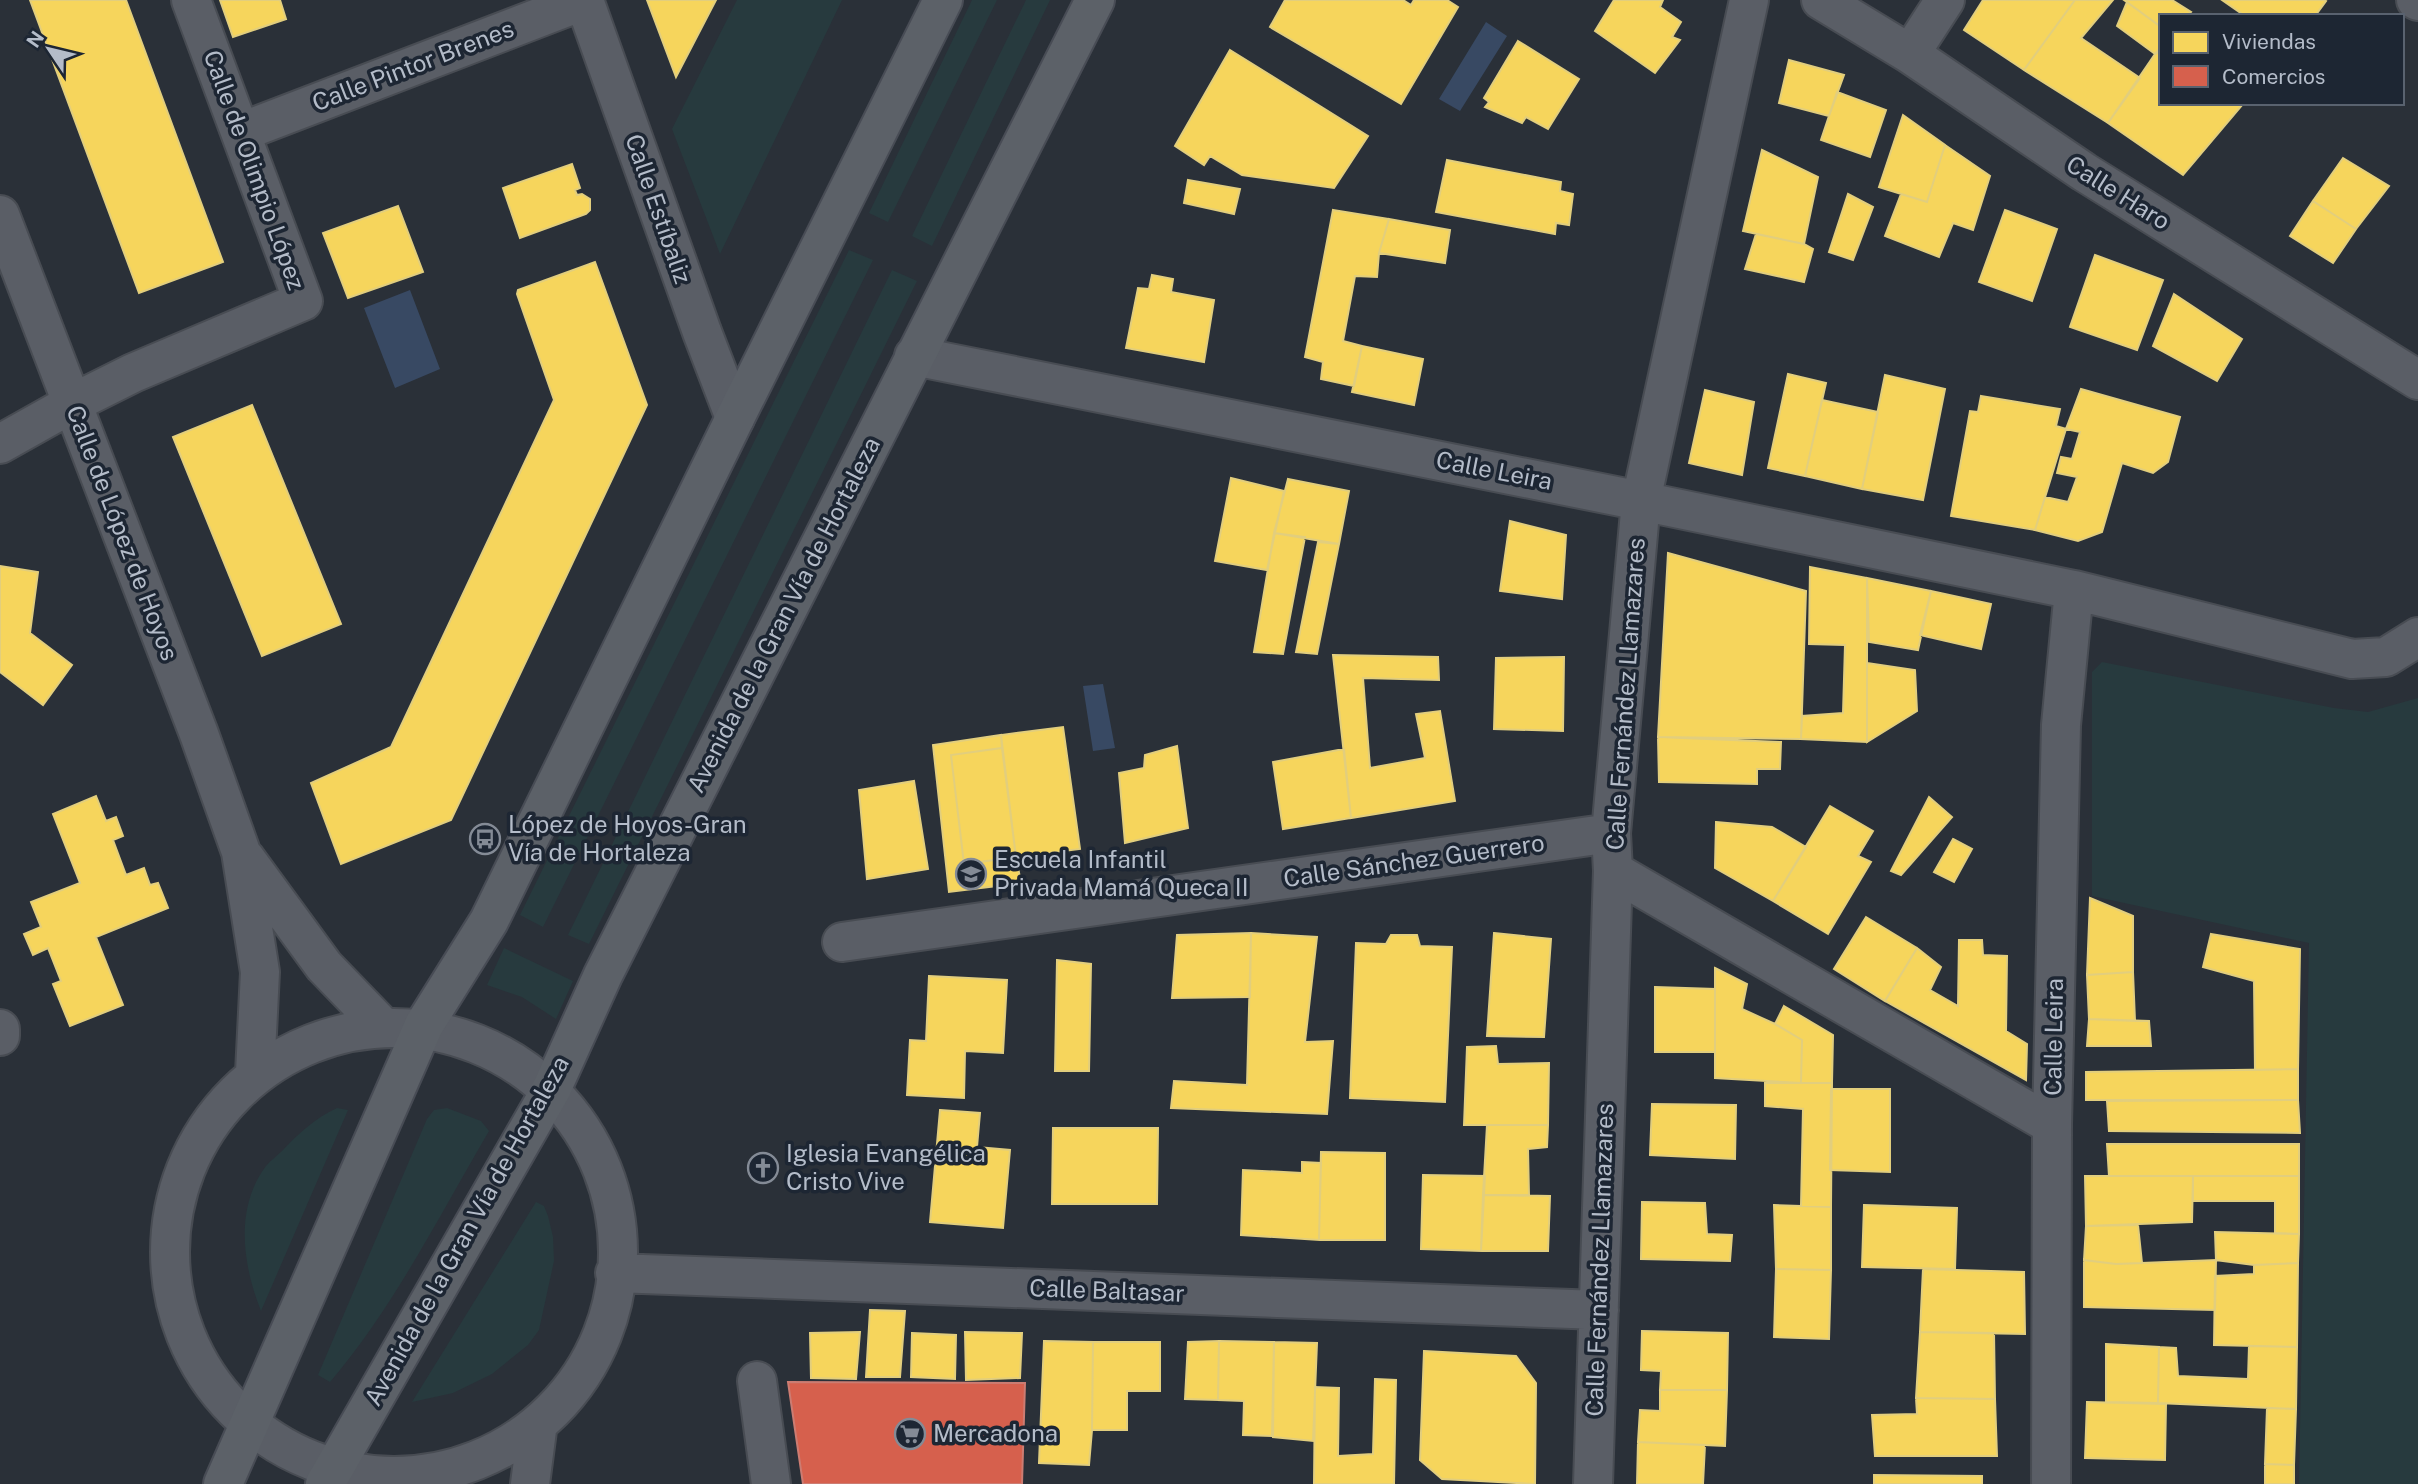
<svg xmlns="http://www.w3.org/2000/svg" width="2418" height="1484" viewBox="0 0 2418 1484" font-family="'Public Sans',sans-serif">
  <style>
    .green { fill: #273a3e }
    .water { fill: #384963 }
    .homes { fill: #f6d55c; stroke: #e2ce7d; stroke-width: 2 }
    .shops { fill: #d6604d; stroke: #cc7c72; stroke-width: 2 }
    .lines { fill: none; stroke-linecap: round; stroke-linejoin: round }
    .minor-casing { stroke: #484c53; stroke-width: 42 }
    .major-casing { stroke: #484c55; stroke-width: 42 }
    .minor { stroke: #5a5e66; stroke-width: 38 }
    .major { stroke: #5c6168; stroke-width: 38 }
    .labels { text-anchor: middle; stroke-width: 7; stroke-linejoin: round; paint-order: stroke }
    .street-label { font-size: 24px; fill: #b4bcc9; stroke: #1d2633 }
    .poi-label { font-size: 24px; fill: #b4bcc9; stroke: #1d2633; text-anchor: start }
  </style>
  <rect width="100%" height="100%" fill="#2a3038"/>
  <!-- green -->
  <path class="green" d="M737,0h105l-122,254 -48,-125z
    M972,0h25l-109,222 -19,-9z
    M1026,0h24l-118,246 -20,-10z
    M849,250l24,10 -330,667 -23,-12z
    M892,270l25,11 -328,663 -21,-9z
    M2102,662l232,46 34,4 50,-14v786h-119l10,-541 -217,-47v-224z
    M504,948l69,33 -17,38 -34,-22 -35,-12z
    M337,1108l11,2 -87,201c-18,-45 -27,-103 5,-145 5,-6 11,-10 16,-15 17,-18 32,-32 55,-43z
    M447,1108l34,13 8,10c-48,82 -97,179 -159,251l-12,-7 109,-256 7,-9z
    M536,1202l8,4 4,10 5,21 1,24 -15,69 -11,15 -36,29 -39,19 -41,9z"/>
  <!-- water -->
  <path class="water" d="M1486,22l21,14 -47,75 -21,-12z
    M410,290l30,79 -45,19 -31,-80z
    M1103,684l12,64 -22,3 -10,-65z"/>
  <!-- homes -->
  <path class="homes" d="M30,0h96l97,262 -84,31z
    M220,0h60l6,19 -53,18z
    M647,0h69l-40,77z
    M1285,0h118l8,5 3,-5h33l11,7 -57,97 -131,-77z
    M1614,0h49l-3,7 21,15 -9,15 8,3 -25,33 -60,-42z
    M1983,0h92l-51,70 -60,-40z
    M2075,0h38l-32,38 59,40 -32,45 -84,-53z
    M2124,0h48l19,12 -4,4h-26v11z
    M2222,0h102l2,1 -11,15h-70z
    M2127,2l34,25v20l-6,7 -38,-28z
    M1518,41l61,38 -31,50 -22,-12 -4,6 -37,-16 4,-5 -5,-4z
    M1230,50l138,86 -34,52 -92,-13 -32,-19 -6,9 -29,-19z
    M2161,51v52l82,1 -60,71 -75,-52 47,-69z
    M1789,60l55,15 -15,41 -50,-13z
    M1837,92l49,18 -16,47 -49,-17z
    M1903,115l42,30 -18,57 -48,-15z
    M1945,145l45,31 -17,54 -20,-7 -14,34 -54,-21 16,-42 26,8z
    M1762,150l56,27 -14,67 -61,-13z
    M2343,158l46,28 -33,43 -43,-28z
    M1447,160l114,22 -1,9 13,3 -4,31 -13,-2 -1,11 -119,-22z
    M572,164l8,24 -5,2 2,5 5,-1 8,5v11l-4,4 -66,24 -17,-50z
    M1188,180l52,9 -6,25 -50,-11z
    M1848,194l25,13 -20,53 -24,-8z
    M2313,201l43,28 -23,34 -43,-27z
    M398,206l25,66 -75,26 -25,-65z
    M1333,210l56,9 -10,34 -2,24 -22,-1 -12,65 19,5 -8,40 -33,-7 2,-17 -18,-5z
    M2005,210l52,19 -25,72 -53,-19z
    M1389,219l61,11 -5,33 -66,-10z
    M1756,234l48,10 9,5 -9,33 -59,-13z
    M2095,255l68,25 -26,70 -67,-23z
    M595,262l52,143 -196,415 -110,44 -30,-81 80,-36 163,-347 -37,-106 1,-4z
    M1152,275l21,4 -2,13 43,8 -10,62 -78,-14 12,-60 11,1z
    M2174,294l68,45 -25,42 -64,-35z
    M1362,346l61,13 -9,46 -62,-13z
    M1788,374l38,9 -21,93 -37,-8z
    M1885,375l60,14 -22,111 -61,-11z
    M2081,389l99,28 -12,45 -15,11 -31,-10 -20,69 -24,9 -43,-11 10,-33 23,5 9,-25 -20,-4 4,-16 11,2 8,-27 -14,-3z
    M1705,390l49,12 -12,73 -53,-12z
    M1981,396l79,13 -4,17 10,3 -31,101 -84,-14 19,-105 8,1z
    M1822,400l56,12 -16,77 -57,-13z
    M252,405l89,219 -79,32 -89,-219z
    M1231,478l53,13 -17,79 -52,-9z
    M1288,479l61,12 -10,53 -65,-11z
    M1510,521l56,14 -4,64 -62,-8z
    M1274,533l31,4 -22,117 -29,-2z
    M1318,542l21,2 -22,110 -21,-2z
    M1668,553l138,38 -5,148 -143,-2z
    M0,566l38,6 -8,61 42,32 -29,40 -43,-33z
    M1810,567l57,11v164l-66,-3 1,-23 41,-3 2,-68 -36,-1z
    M1867,578l64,13 -13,59 -49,-8z
    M1931,591l60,13 -10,45 -61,-14z
    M1333,655l105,2 1,23 -76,-2 7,90 55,-10 -9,-44 24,-3 15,90 -104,17z
    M1564,657l-1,74 -69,-2 2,-71z
    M1867,663l48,7 2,41 -50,31z
    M1063,727l17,122 -64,8 -15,-122z
    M1001,735l1,13 -51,7 13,109 52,-7 5,26 -72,9 -16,-147z
    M1658,737l123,5 -1,27h-23v15l-98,-2z
    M1177,746l11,82 -63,15 -6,-70 25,-5 1,-13z
    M1002,748l14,109 -52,7 -13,-109z
    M1344,749l7,69 -68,11 -10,-67z
    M914,781l14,88 -61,10 -8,-89z
    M96,796l10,25 10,-4 7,19 -10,4 13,35 18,-7 6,17 8,-2 10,25 -72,29 27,68 -53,21 -17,-42 8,-3 -13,-33 -15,7 -9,-21 17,-7 -10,-25 49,-19 -27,-69z
    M1929,797l23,20 -51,58 -10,-4z
    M1830,806l43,25 -15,25 13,6 -43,72 -55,-33z
    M1716,822l56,5 34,20 -33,54 -58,-33z
    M1953,839l19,10 -18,33 -20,-10z
    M2090,898l43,18v56l-46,3z
    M1866,917l51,31 -32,53 -51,-32z
    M1251,933l-1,64 -78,1 5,-63z
    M1251,933l66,4 -12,105 28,-1 -6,73 -156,-6 3,-27 73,4z
    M1494,933l57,6 -7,98 -57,-1z
    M2211,934l89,15 -2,120 -43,1 -1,-89 -51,-14z
    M1391,935h26l3,11 32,1 -7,155 -95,-4 6,-155 30,1z
    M1959,940h23l1,15 24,1 -1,75 21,13 -1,36 -141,-79 32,-53 24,19 -11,23 28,16z
    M1057,960l34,4 -2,107h-34z
    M1715,968l32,16 -5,25 33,15 27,16 -1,43 -86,-5z
    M2133,972l2,49 -46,-2 -2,-44z
    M929,976l78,4 -4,73 -38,-2 -1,47 -57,-3 3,-55 16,1z
    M1655,987l60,2v63h-60z
    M1784,1006l49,29 -1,48h-31l1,-43 -27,-16z
    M2089,1019l60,2 2,25h-64z
    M1496,1046l2,18 51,-1 -1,62h-84l3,-78z
    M2298,1069v31h-212v-28z
    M1765,1083h67l-1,124 -30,-1 2,-97 -38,-3z
    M1831,1089h59v83l-60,-2z
    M2298,1100l2,33 -191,-2 -2,-30z
    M1652,1104l84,1 -1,54 -85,-4z
    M940,1110l40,3 -3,34 33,3 -7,78 -73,-6z
    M1487,1125h61l-1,22 -19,2 1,46h-46z
    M1053,1128h105l-1,76h-105z
    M2107,1144h192v32h-190z
    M1321,1152l64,1v87h-66z
    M1302,1162l19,1 -2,77 -78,-5 2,-65 59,3z
    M1423,1175l62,1 -4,75 -60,-2z
    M2085,1176h108l-1,46 -106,4z
    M2193,1176h106v58l-24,-1v-32h-82z
    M1483,1195l67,1 -2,55h-67z
    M1642,1202l63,1 2,31 25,1 -2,26 -89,-2z
    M1774,1205l57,2v63l-55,-1z
    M1864,1205l93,3 -2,61 -93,-2z
    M2138,1225l4,38 -26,1 -32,-4 2,-34z
    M2215,1232l84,2 -1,29 -44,2 -38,-5z
    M2084,1260l32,4 100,-4 -1,50 -131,-3z
    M2298,1263l-1,84 -83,-2 1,-69 39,-2v-9z
    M1776,1269l55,1 -2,69 -55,-2z
    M1923,1269l101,3 1,62 -105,-2z
    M870,1310l35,1 -5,66h-34z
    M1642,1331l86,2 -1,57h-67l1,-19 -20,-1z
    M860,1332l-4,47 -45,-1 -1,-45z
    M965,1332l57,1 -2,45 -54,2z
    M1920,1332l74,1 1,66 -79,-1z
    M912,1333l44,2 -1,44 -44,-2z
    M1044,1341l49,1 -1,88 -3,35 -50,-2z
    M1219,1341l55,1 -2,94 -29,-1 1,-34 -26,-1z
    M1219,1341l-1,59 -33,-1 3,-57z
    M1093,1342h67v49h-33v39h-35z
    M1274,1342l43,1 -4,98 -40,-4z
    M2106,1344l53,3 -1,56 -52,-1z
    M2249,1346l48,1 -1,62 -138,-6 1,-56 17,1 2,28 70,3z
    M1424,1351l92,5 20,27 -1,101 -93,-5 -22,-19z
    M1375,1379l21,1 -2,104h-80l1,-97 24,1 -1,68 35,-2z
    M1660,1390h67l-2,56 -87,-4 2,-32 20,1z
    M1916,1398l79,1 2,57h-122l-3,-41 45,-1z
    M2087,1402l79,2 -1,56 -80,-2z
    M2267,1408l29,1 -2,56 -29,-1z
    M1638,1442l67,3 -2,39h-66z
    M2265,1464l29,1v19h-29z
    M1874,1475l108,1v8h-108z"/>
  <!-- shops -->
  <path class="shops" d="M788,1382l237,1 -3,101h-219z"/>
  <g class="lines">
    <!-- minor casing -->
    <g class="minor-casing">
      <path id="minor" d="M584,0l118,332 33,86
        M1821,0l89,54 174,118 334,208
        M2416,0l2,1
        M1910,54l35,-54
        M241,132l344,-132
        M0,215l199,519 42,118 19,120 -5,101
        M914,356l727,145 433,89 278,69 34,-2 32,-20
        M0,444l73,-41 60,-30 170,-72 -112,-301
        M245,858l79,108 56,58
        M1613,871l439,254
        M842,942l769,-109
        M170 1252a224 224 0 1 1 448 0a224 224 0 1 1-448 0Z
        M0,1029v7
        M615,1273l984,37
        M757,1381l14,103
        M530,1484l7,-54
        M1593,1484l20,-613 -2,-38 30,-332 108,-501
        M2051,1484l1,-359 9,-400 13,-135"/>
    </g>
    <!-- major casing -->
    <g class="major-casing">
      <path id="major" d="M223,1484l201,-459 65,-104 246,-503 208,-418
        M325,1484l227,-396 51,-113 492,-975"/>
    </g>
    <!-- minor -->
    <use href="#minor" class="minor"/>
    <!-- major -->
    <use href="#major" class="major"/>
  </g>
  <!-- icons -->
  <defs>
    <g id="bus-ring" transform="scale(1.575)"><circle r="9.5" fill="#1d2633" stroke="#848b96" stroke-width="1.5"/><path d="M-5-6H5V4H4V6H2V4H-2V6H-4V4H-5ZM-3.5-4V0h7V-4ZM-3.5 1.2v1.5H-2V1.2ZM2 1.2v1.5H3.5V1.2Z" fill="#848b96"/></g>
    <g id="school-ring" transform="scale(1.575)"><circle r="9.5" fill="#1d2633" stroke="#848b96" stroke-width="1.5"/><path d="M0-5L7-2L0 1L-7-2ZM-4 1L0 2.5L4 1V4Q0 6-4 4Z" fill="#848b96"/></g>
    <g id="church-ring" transform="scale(1.575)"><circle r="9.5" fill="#1d2633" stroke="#848b96" stroke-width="1.5"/><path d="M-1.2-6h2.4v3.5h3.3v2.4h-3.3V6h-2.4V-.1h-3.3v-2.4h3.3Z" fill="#848b96"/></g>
    <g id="supermarket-ring" transform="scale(1.575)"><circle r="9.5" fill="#1d2633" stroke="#848b96" stroke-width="1.5"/><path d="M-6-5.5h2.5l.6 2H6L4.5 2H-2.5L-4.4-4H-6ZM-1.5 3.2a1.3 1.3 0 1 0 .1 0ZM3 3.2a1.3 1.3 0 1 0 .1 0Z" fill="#848b96"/></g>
  </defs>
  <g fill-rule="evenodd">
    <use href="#bus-ring" x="485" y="839"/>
    <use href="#school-ring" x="971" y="874"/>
    <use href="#church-ring" x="763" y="1168"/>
    <use href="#supermarket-ring" x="910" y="1434"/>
  </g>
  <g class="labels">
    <!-- street labels -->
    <g class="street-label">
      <text transform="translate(413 66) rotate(-21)" y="8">Calle Pintor Brenes</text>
      <text transform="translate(254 170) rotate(70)" y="8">Calle de Olimpio López</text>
      <text transform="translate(2118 193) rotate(32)" y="8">Calle Haro</text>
      <text transform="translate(658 209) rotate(71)" y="8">Calle Estíbaliz</text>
      <text transform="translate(1494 471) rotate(11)" y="8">Calle Leira</text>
      <text transform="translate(122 533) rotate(69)" y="8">Calle de López de Hoyos</text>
      <text transform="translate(784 615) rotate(-63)" y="8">Avenida de la Gran Vía de Hortaleza</text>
      <text transform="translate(1626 694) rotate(-86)" y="8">Calle Fernández Llamazares</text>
      <text transform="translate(1414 861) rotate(-8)" y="8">Calle Sánchez Guerrero</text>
      <text transform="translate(2054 1037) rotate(-89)" y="8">Calle Leira</text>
      <text transform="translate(467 1231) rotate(-61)" y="8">Avenida de la Gran Vía de Hortaleza</text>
      <text transform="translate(1600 1260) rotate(-88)" y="8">Calle Fernández Llamazares</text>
      <text transform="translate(1107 1291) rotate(2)" y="8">Calle Baltasar</text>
    </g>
    <!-- poi labels -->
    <g class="poi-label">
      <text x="508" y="833">López de Hoyos-Gran<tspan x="508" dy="28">Vía de Hortaleza</tspan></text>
      <text x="994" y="868">Escuela Infantil<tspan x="994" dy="28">Privada Mamá Queca II</tspan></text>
      <text x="786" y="1162">Iglesia Evangélica<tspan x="786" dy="28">Cristo Vive</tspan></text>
      <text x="933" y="1442">Mercadona</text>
    </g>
  </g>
  <!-- legend -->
  <rect x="2159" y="14" width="245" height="91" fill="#1d2633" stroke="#59626f" stroke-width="2"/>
  <rect x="2173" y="32" width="35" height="21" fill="#f6d55c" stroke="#59626f" stroke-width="2"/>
  <text x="2222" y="49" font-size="21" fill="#b4bcc9">Viviendas</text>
  <rect x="2173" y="66" width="35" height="21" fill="#d6604d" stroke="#59626f" stroke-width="2"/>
  <text x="2222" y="84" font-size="21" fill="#b4bcc9">Comercios</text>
  <!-- north arrow -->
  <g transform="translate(49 49) rotate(305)" stroke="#1d2633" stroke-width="5" paint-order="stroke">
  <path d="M0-5L12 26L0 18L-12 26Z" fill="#b4bcc9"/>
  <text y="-10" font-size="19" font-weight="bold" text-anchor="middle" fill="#b4bcc9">N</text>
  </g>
</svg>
